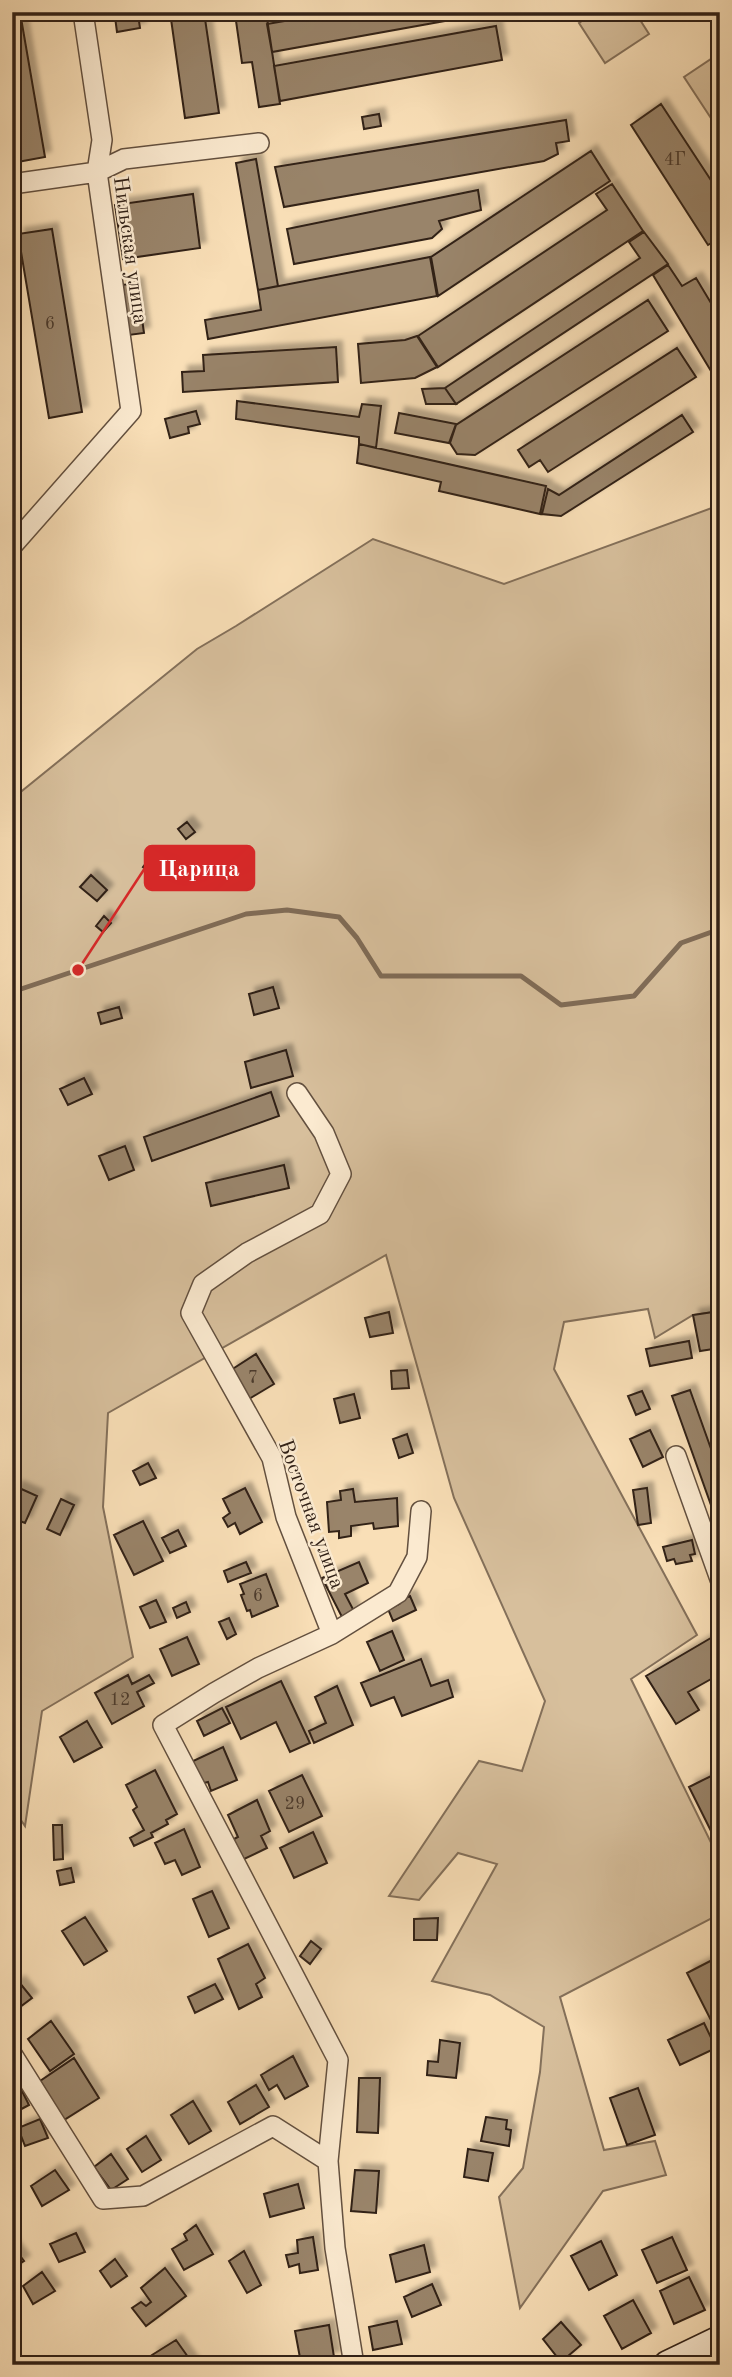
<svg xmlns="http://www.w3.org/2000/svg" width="732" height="2377" viewBox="0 0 732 2377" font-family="'Old Standard TT',serif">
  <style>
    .green { fill: #d7bf9c; stroke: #84705a; stroke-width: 2 }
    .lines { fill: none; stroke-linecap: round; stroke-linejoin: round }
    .stream { stroke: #806c57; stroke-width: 5 }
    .building { fill: #99846a; stroke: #312117; stroke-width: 2; filter: url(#shadow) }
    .minor-casing { stroke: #63503f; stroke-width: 22 }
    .secondary-casing { stroke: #312117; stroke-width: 31 }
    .minor { stroke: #fbead0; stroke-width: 19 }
    .secondary { stroke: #fbead0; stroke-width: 28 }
    .labels { text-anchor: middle; stroke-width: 5; stroke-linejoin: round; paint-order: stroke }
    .number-label { font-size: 18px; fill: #4b3a2c }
    .street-label { font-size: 21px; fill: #312117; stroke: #fbead0 }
    .leader { fill: none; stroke: #d62828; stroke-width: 2.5 }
    .callout-dot { fill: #d62828; stroke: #fbead0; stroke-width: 2.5 }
    .callout { fill: #d62828; stroke: #d62828; stroke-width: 2.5 }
    .callout-label { font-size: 23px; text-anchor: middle; font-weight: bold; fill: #fff }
  </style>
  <defs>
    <filter id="shadow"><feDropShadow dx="6" dy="-6" stdDeviation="2" flood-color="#0004"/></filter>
  </defs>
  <rect width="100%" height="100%" fill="#f9dfb7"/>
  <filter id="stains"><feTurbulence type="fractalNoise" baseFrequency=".00286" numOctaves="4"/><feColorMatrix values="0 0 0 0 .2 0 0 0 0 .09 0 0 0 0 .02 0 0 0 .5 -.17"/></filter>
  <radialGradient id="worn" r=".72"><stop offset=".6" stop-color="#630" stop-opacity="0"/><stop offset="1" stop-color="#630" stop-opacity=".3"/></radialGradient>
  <!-- green -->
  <path class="green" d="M595,12h40l14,22 -44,29 -26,-40z
    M711,59l9,14v59l-36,-55z
    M720,505v806l-27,4 -38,23 -7,-29 -84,13 -10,47 143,266 -66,44 89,182v53l-160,83 44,153 51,-9 11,34 -63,16 -83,117 -21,-111 24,-29 17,-96 4,-45 -54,-32 -58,-14 65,-117 -39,-11 -39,47 -30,-4 90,-135 43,10 23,-70 -91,-203 -68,-243 -278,158 -5,94 30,150 -91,54 -17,115 -13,-19v-1008l185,-150 39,-23 137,-87 131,45z"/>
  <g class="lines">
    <!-- stream -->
    <path class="stream" d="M12,992l234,-78 41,-4 52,7 18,21 24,38h140l40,29 73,-9 47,-53 39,-14"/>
  </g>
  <!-- building -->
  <path class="building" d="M12,12h8l25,145 -33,6z
    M120,12h10v3l8,-1 2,14 -23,4 -2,-15h5z
    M170,12h34l15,101 -34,5z
    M245,12h21l14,92 -21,3 -7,-45 -10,1 -6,-42 10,-1z
    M337,12h158l-223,40 -5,-28z
    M496,26l6,34 -222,41 -6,-35z
    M661,104l59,90v44l-12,7 -77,-120z
    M379,114l2,12 -17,3 -2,-12z
    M566,120l3,21 -13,2 2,11 -14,7 -260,46 -9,-40z
    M591,151l19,30 -172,115 -7,-39z
    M256,159l22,127 -20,4 -22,-127z
    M612,184l31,47 -205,136 -20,-31 189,-126 -11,-16z
    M478,190l3,20 -42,11 3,8 -10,9 -138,26 -7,-35z
    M193,194l7,54 -77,11 -8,-54z
    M52,229l30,183 -33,6 -31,-184z
    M644,232l24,32 -212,140 -11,-16 195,-130 -11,-16z
    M430,257l7,39 -229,43 -3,-19 56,-10 -3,-20z
    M668,265l14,21 14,-8 24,40v68l-67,-111z
    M137,283l7,50 -15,2 -8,-50z
    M648,300l20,31 -193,124 -18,-1 -7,-11 6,-18z
    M417,336l20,31 -22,11 -54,5 -3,-39 47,-4z
    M336,347l2,35 -155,10 -1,-20 22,-1 -1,-16z
    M677,348l19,29 -148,95 -8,-12 -11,7 -11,-17z
    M445,388l11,16h-30l-4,-15z
    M237,401l122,16 3,-13 19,2 -5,42 -17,-4v-7l-123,-18z
    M196,411l4,13 -12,3 1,6 -19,5 -5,-19z
    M399,413l57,11 -7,19 -54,-10z
    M682,415l11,17 -132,84 -19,-2 6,-25 11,6z
    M359,444l187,42 -6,28 -101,-23 2,-9 -84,-19z
    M187,822l8,10 -9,7 -8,-10z
    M150,858l9,7 -7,9 -9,-7z
    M91,875l16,15 -10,11 -17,-14z
    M104,916l7,7 -8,9 -7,-6z
    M273,987l6,21 -25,7 -5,-21z
    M119,1007l3,11 -21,6 -3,-11z
    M286,1050l7,26 -42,12 -6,-26z
    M84,1078l8,16 -24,11 -8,-16z
    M271,1092l8,24 -127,45 -8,-24z
    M125,1146l9,24 -25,10 -10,-24z
    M284,1165l5,23 -78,18 -5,-23z
    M720,1311v37l-20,3 -7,-36z
    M389,1312l4,21 -23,4 -5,-19z
    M689,1341l3,17 -42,8 -4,-17z
    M256,1354l18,30 -25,15 -18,-29z
    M407,1370l2,18 -17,1 -1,-18z
    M690,1390l30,84v43l-4,2 -44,-123z
    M642,1391l8,18 -14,6 -8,-19z
    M354,1394l6,24 -20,5 -6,-24z
    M650,1430l13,27 -20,10 -13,-28z
    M407,1434l6,19 -14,5 -6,-19z
    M148,1463l8,15 -16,7 -7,-14z
    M17,1487l20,9 -12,27 -13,-5v-19z
    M245,1488l17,34 -22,12 -5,-11 -7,4 -5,-9 7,-5 -7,-14z
    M647,1488l4,35 -13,2 -5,-35z
    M353,1489l2,13 42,-4 1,28 -24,3 -1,-6 -22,3v10l-12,2v-7l-10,1 -2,-30 14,-2 -1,-9z
    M61,1499l13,6 -14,30 -13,-6z
    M143,1521l20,40 -29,14 -20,-40z
    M178,1530l8,16 -16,7 -8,-15z
    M692,1540l3,14 -5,1 2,6 -16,3 -2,-5 -7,2 -4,-14z
    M246,1562l5,11 -23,9 -4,-11z
    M359,1562l9,21 -23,11 10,19 -12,6 -21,-41z
    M266,1574l12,32 -26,11 -2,-7 -3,1 -6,-16 3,-1 -4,-10z
    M410,1596l6,14 -23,11 -5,-12 11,-5 -2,-3z
    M156,1600l10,22 -16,6 -10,-21z
    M186,1602l4,10 -13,6 -4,-10z
    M229,1618l7,16 -9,5 -8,-17z
    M392,1631l12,29 -24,11 -13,-29z
    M716,1635l4,6v33l-32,18 11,18 -23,14 -30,-48z
    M187,1637l12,27 -27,12 -12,-27z
    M421,1659l10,27 17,-6 5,17 -51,19 -8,-19 -23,9 -10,-23z
    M128,1675l4,9 17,-9 5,8 -17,9 7,14 -32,18 -17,-31z
    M281,1681l29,62 -20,9 -14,-30 -35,17 -15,-32z
    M337,1686l16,39 -39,18 -5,-12 17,-8 -11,-26z
    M222,1708l8,15 -26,13 -7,-15z
    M87,1721l15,26 -28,15 -14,-25z
    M223,1747l14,33 -26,11 -3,-9 -8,2 -9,-22z
    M155,1770l22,44 -11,6 2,4 -17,9 2,4 -19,9 -4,-8 14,-8 -11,-20 4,-3 -11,-22z
    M302,1775l20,41 -33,16 -20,-41z
    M713,1775l7,14v60l-31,-62z
    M257,1800l13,31 -9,5 6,12 -27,13 -10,-20 8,-4 -10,-22z
    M53,1825h9l1,34 -9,1z
    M184,1829l16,38 -18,8 -7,-15 -10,4 -10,-21z
    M313,1832l14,31 -33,15 -14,-30z
    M71,1868l3,14 -14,3 -3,-14z
    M212,1891l17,37 -20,9 -16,-38z
    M85,1917l22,34 -23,14 -22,-34z
    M438,1918l-1,22h-23v-21z
    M311,1941l10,8 -11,15 -10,-8z
    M248,1944l17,34 -9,6 6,13 -23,12 -21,-50z
    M720,1956v82l-33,-65z
    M19,1982l13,16 -20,15v-26z
    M215,1984l8,15 -28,14 -7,-16z
    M51,2021l23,33 -24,17 -22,-32z
    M704,2023l12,25 -36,17 -12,-25z
    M440,2040l20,3 -4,35 -29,-3 1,-14 10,1z
    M293,2056l15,30 -23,13 -8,-14 -8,5 -8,-15z
    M74,2058l25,40 -35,22 -24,-39z
    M359,2078h21l-2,55 -21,-1z
    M17,2081l12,24 -17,9v-30z
    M256,2085l13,22 -29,17 -12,-22z
    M638,2088l17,47 -28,10 -17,-47z
    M193,2101l18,30 -22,13 -18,-29z
    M486,2117l21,3 -1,9 5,1 -2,16 -28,-5z
    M40,2119l8,19 -23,8 -7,-18z
    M146,2136l15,24 -19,12 -15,-23z
    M468,2149l25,4 -5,28 -24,-4z
    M111,2154l17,25 -17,11 -17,-23z
    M55,2170l14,20 -27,16 -11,-20z
    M355,2170l24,1 -3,42 -25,-2z
    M298,2184l6,24 -34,9 -6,-23z
    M196,2225l17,29 -29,16 -12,-21 15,-9 -3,-6z
    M76,2233l9,19 -26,10 -9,-18z
    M313,2237l5,33 -18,3 -1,-9 -10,3 -3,-12 12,-2 -1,-13z
    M672,2237l15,33 -30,13 -15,-33z
    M601,2241l16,34 -28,15 -18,-34z
    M12,2245l12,16 -12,8z
    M424,2245l6,27 -34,10 -6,-27z
    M244,2251l17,34 -14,8 -18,-32z
    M115,2259l12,17 -16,11 -11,-16z
    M165,2268l21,28 -40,30 -14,-18 9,-6 5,4 5,-4 -10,-14z
    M42,2272l13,19 -22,13 -10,-18z
    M689,2277l16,33 -31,14 -14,-33z
    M432,2284l9,21 -29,12 -8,-20z
    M633,2300l18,33 -29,16 -18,-33z
    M397,2321l5,23 -29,6 -4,-23z
    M561,2322l20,23 -20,17 -18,-23z
    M329,2325l5,32 -33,6 -6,-32z
    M176,2340l17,24 -35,1 -6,-10z"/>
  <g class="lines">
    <!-- minor casing -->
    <g class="minor-casing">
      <path id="minor" d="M12,184l85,-12 27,-13 135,-16
        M12,546l119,-135 -34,-239 5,-32 -19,-128
        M297,1093l27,40 17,41 -21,40 -73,39 -44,31 -12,29 81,145 14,59 46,117 -74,34 -44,25 -51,32 175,335 -10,101 7,87 19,117
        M676,1456l44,123
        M332,1634l66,-41 19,-36 4,-46
        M12,2054l91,145 40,-3 130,-70 55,35"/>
    </g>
    <!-- secondary casing -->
    <g class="secondary-casing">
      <path id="secondary" d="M668,2365l52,-25"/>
    </g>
    <!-- minor -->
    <use href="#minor" class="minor"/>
    <!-- secondary -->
    <use href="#secondary" class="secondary"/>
  </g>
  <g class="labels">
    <!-- number labels -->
    <g class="number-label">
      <text x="675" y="165">4Г</text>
      <text x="50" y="329">6</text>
      <text x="253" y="1383">7</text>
      <text x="258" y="1601">6</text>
      <text x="120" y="1705">12</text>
      <text x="295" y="1809">29</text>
    </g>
    <!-- street labels -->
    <g class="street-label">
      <text transform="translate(131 250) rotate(82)" y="7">Нильская улица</text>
      <text transform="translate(312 1514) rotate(70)" y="7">Восточная улица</text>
    </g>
  </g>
  <!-- callouts -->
  <path class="leader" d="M78 970L145 868"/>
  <circle class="callout-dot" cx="78" cy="970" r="7"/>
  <rect class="callout" x="145" y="846" width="109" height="44" rx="7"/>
  <g class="callout-label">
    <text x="199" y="876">Царица</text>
  </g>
  <!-- margin -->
  <rect width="732" height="2377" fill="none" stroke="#f9dfb7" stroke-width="42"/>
  <rect x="14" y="14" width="704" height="2349" fill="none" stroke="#312117" stroke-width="3.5"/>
  <rect x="21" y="21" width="690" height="2335" fill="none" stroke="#312117" stroke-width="2"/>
  <rect width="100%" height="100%" filter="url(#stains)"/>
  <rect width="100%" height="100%" fill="url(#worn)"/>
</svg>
